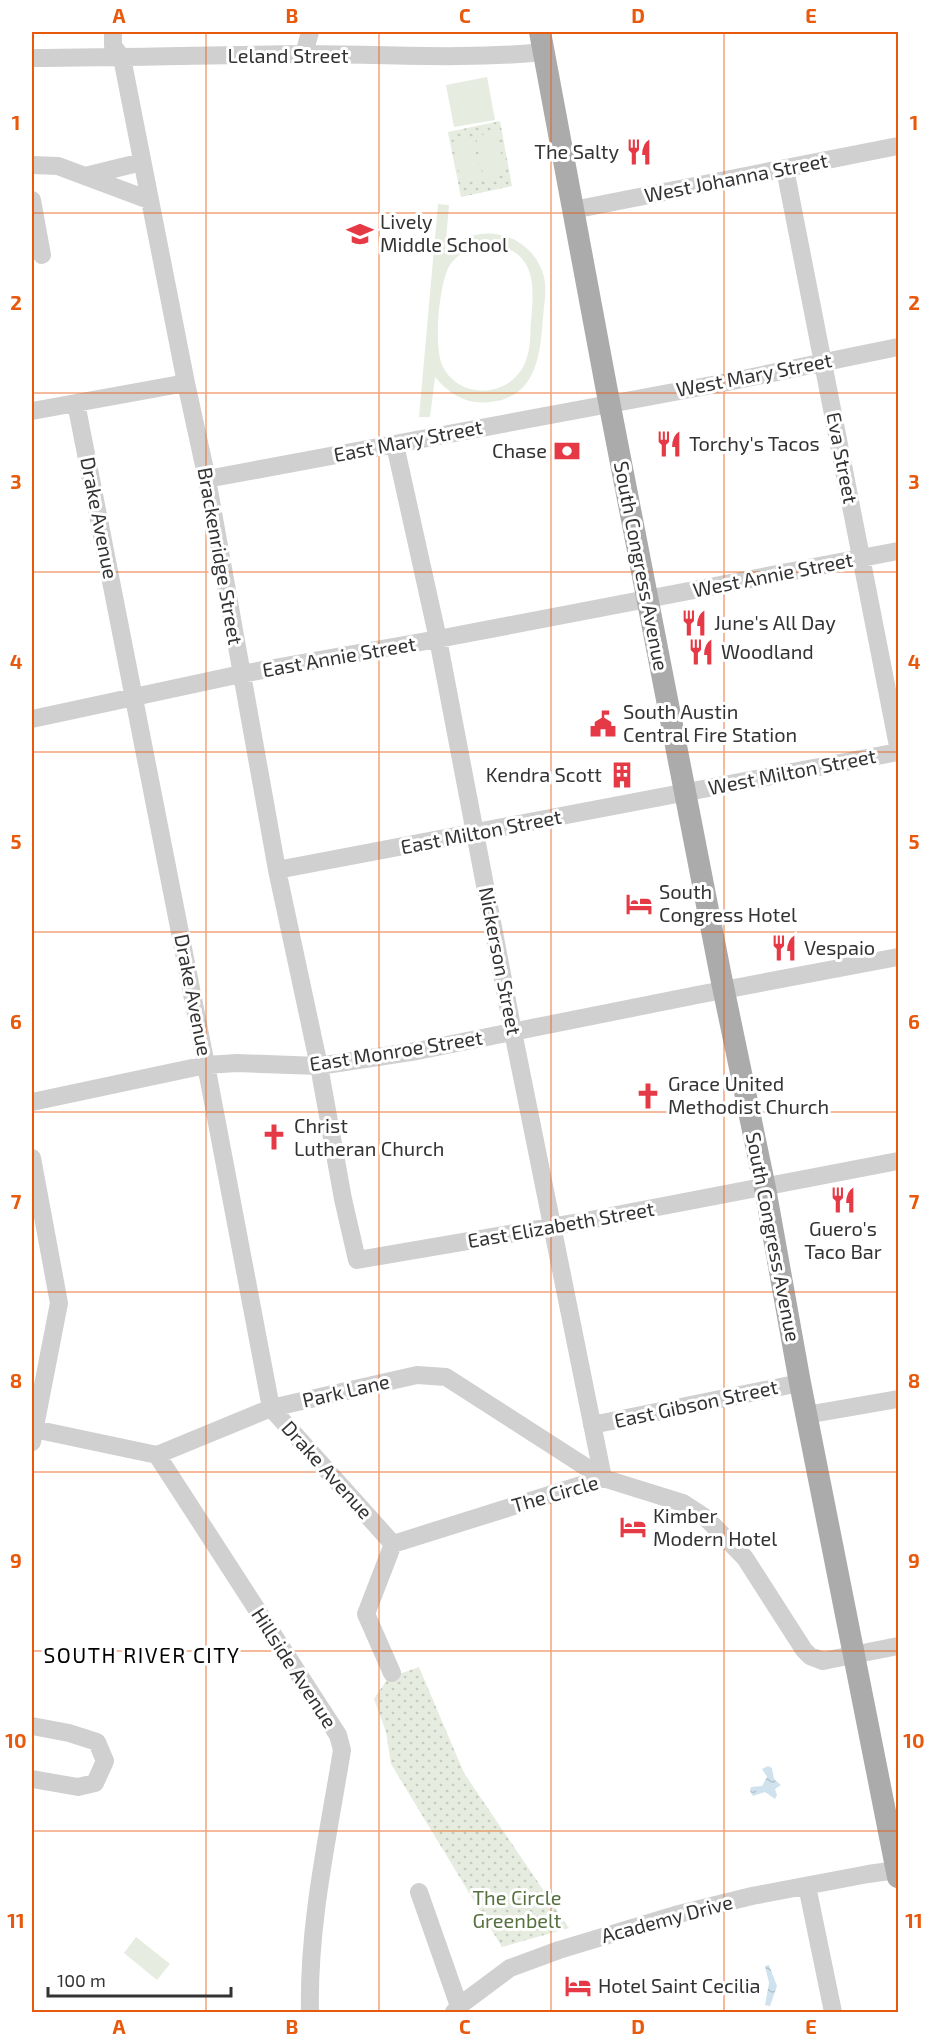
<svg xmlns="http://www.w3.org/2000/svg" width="930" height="2044" viewBox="0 0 930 2044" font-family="'Exo 2',sans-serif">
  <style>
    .grass { fill: url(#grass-dots) }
    .pitch { fill: #e6ecdf; fill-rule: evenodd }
    .water { fill: url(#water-ripples) }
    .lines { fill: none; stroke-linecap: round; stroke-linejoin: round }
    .minor { stroke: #d0d0d0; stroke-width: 18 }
    .major { stroke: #ababab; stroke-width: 22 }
    .grid { fill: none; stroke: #e8590c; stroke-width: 1.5; stroke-opacity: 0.55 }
    .labels { text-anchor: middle; stroke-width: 6; stroke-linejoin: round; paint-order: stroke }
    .street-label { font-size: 20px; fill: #333; stroke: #fff }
    .poi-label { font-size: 20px; fill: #333; stroke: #fff; text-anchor: start }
    .park-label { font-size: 20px; fill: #56703f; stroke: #fff }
    .neighbourhood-label { font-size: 21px; letter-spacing: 1.5px; fill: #000; stroke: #fff }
    .neatline { fill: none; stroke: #e8590c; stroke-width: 2 }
    .grid-label { font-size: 20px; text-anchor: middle; font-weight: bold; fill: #e8590c }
  </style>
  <defs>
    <pattern id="grass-dots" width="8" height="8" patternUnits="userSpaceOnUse" patternTransform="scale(1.5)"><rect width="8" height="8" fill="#e6ecdf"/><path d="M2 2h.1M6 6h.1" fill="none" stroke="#c6cbc0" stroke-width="1.8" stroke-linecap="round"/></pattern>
    <pattern id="water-ripples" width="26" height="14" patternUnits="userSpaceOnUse" patternTransform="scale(1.5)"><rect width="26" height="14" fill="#cfe2ee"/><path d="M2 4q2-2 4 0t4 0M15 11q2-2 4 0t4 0" fill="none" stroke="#b2c2cd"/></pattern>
  </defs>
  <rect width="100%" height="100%" fill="#fff"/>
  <!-- grass -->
  <path class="grass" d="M500,121l12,65 -51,11 -13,-65z
    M419,1667l45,106 105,155 -67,19 -111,-183 -5,-32 -12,-33 14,-21z"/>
  <!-- pitch -->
  <path class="pitch" d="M487,77l8,43 -41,7 -8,-42z
    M497,132l8,43 -21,4 -8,-43z
    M473,137l8,43 -20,4 -8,-43z
    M438,204l11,1 -4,47c7,-6 14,-12 23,-15 32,-12 68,7 76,40 3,13 0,28 -1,41 -3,37 -6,79 -53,84 -23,3 -41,-8 -55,-25l-5,40h-11zM485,245c50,1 50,37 46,76 -1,12 0,25 -4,36 -6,23 -29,37 -52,33 -14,-2 -26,-11 -32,-23 -10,-18 -4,-86 7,-102 8,-12 21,-18 35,-20z
    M136,1937l34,27 -13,16 -33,-27z"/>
  <!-- water -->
  <path class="water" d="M768,1766l4,2 2,11 7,6 -6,4 2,6 -2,4 -10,-7 -12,4 -3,-5 1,-4 11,-1 5,-9 -5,-8z
    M769,1965l8,21 -7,20 -5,-1 4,-22 -4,-17z"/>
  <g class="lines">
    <!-- minor -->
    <path class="minor" d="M113,32v14l9,12 64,325 21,96 70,391 42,196 24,133 14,61 228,-39 313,-60
      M304,54l6,-22
      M32,58c90,0 180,-3 270,-4 80,0 161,6 242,-2
      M32,165l26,1 91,34
      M785,169l113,577
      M85,176l57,-14
      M32,200l10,55
      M573,210l325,-64
      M76,403l130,662 65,343 122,136
      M32,411l154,-28
      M395,445l43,194 75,393 90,446
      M207,479l521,-97 170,-35
      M32,719l209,-45 197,-35 460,-88
      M277,870l621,-118
      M32,1102l174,-37 31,-2 82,3 98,-15 280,-56 201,-38
      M32,1158l27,145 -27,139
      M806,1415l92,-16
      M592,1425l208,-42
      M34,1429l123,26 114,-47 146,-33 29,2 157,101
      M157,1455l181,280 4,15c-14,87 -34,174 -32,262
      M392,1673l-26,-59 27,-70 210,-66 80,25 23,15 39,40 59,92 6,6 13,5 75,-15
      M32,1726l37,7 28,9 8,19 -10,22 -17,4 -46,-8
      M807,1886l26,126
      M419,1892l40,114
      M454,2012l5,-6 51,-38 49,-18 116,-35 77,-19 116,-22 29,-4"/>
    <!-- major -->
    <path class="major" d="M540,32l66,354 115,591 44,211 35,195 98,494"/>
  </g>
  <!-- grid -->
  <path class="grid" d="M206,32v1980M379,32v1980M551,32v1980M724,32v1980M32,213h866M32,393h866M32,572h866M32,752h866M32,932h866M32,1112h866M32,1292h866M32,1472h866M32,1651h866M32,1831h866"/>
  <!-- icons -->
  <defs>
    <g id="restaurant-bare" transform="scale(2.07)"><path d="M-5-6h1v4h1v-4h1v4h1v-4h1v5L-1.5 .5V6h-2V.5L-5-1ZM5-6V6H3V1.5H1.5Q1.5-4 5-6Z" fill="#e63946" stroke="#fff" stroke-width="2.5" paint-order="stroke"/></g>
    <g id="school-bare" transform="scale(2.07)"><path d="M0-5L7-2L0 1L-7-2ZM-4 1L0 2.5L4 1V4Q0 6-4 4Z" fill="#e63946" stroke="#fff" stroke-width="2.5" paint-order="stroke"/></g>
    <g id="bank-bare" transform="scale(2.07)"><path d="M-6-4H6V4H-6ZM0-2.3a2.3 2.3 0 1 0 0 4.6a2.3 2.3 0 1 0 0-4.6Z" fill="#e63946" stroke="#fff" stroke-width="2.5" paint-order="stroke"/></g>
    <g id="civic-bare" transform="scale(2.07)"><path d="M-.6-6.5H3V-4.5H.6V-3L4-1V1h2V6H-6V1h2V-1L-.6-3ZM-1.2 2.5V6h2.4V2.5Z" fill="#e63946" stroke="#fff" stroke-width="2.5" paint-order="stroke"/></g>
    <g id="building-bare" transform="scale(2.07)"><path d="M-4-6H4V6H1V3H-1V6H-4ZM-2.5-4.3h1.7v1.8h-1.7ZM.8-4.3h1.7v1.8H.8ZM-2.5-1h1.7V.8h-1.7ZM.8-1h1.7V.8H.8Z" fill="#e63946" stroke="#fff" stroke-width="2.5" paint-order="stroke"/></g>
    <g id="hotel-bare" transform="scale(2.07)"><path d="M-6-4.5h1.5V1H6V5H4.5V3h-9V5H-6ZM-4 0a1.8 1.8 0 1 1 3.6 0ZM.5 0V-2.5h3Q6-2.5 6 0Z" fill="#e63946" stroke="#fff" stroke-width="2.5" paint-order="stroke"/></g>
    <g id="church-bare" transform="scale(2.07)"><path d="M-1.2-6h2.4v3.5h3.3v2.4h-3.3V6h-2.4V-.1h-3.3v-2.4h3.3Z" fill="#e63946" stroke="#fff" stroke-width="2.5" paint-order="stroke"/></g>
  </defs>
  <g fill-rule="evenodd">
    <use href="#restaurant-bare" x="639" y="152"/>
    <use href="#school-bare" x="360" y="234"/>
    <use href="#restaurant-bare" x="669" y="444"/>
    <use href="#bank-bare" x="567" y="451"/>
    <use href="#restaurant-bare" x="694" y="623"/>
    <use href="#restaurant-bare" x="701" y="652"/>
    <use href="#civic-bare" x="603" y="724"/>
    <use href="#building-bare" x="622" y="775"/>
    <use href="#hotel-bare" x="639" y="904"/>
    <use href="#restaurant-bare" x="784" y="948"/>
    <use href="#church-bare" x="648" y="1096"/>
    <use href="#church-bare" x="274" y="1137"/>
    <use href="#restaurant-bare" x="843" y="1200"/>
    <use href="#hotel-bare" x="633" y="1527"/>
    <use href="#hotel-bare" x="578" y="1986"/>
  </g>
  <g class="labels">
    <!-- street labels -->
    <g class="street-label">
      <text x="288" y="63">Leland Street</text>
      <text transform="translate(736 178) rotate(-11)" y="7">West Johanna Street</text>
      <text transform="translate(754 375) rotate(-11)" y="7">West Mary Street</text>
      <text transform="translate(408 441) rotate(-11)" y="7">East Mary Street</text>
      <text transform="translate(842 458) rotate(79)" y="7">Eva Street</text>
      <text transform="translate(99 518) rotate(79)" y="7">Drake Avenue</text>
      <text transform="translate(220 556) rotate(80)" y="7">Brackenridge Street</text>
      <text transform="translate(641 566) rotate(79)" y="7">South Congress Avenue</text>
      <text transform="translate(773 575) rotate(-11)" y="7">West Annie Street</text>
      <text transform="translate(339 657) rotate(-10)" y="7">East Annie Street</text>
      <text transform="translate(792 772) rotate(-11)" y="7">West Milton Street</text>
      <text transform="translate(481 832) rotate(-11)" y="7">East Milton Street</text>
      <text transform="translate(500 961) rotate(79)" y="7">Nickerson Street</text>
      <text transform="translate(193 995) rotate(79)" y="7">Drake Avenue</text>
      <text transform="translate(396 1051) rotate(-9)" y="7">East Monroe Street</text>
      <text transform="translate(561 1225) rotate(-10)" y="7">East Elizabeth Street</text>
      <text transform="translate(773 1237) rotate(79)" y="7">South Congress Avenue</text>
      <text transform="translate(346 1391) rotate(-13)" y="7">Park Lane</text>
      <text transform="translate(696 1404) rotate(-12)" y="7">East Gibson Street</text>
      <text transform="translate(327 1470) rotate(48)" y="7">Drake Avenue</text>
      <text transform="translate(555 1494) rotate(-16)" y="7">The Circle</text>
      <text transform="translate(294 1668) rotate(57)" y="7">Hillside Avenue</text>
      <text transform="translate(667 1919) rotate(-15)" y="7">Academy Drive</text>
    </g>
    <!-- poi labels -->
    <g class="poi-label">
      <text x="619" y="159" text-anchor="end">The Salty</text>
      <text x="380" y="229">Lively<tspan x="380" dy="23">Middle School</tspan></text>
      <text x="689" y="451">Torchy's Tacos</text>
      <text x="547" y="458" text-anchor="end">Chase</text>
      <text x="714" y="630">June's All Day</text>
      <text x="721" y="659">Woodland</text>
      <text x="623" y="719">South Austin<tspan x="623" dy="23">Central Fire Station</tspan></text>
      <text x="602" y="782" text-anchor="end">Kendra Scott</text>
      <text x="659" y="899">South<tspan x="659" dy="23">Congress Hotel</tspan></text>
      <text x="804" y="955">Vespaio</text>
      <text x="668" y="1091">Grace United<tspan x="668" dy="23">Methodist Church</tspan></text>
      <text x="294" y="1133">Christ<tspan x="294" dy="23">Lutheran Church</tspan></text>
      <text x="843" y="1236" text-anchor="middle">Guero's<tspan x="843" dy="23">Taco Bar</tspan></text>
      <text x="653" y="1523">Kimber<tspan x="653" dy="23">Modern Hotel</tspan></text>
      <text x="598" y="1993">Hotel Saint Cecilia</text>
    </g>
    <!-- park labels -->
    <g class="park-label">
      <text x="517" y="1905">The Circle<tspan x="517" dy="23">Greenbelt</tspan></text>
    </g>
    <!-- neighbourhood labels -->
    <g class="neighbourhood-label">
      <text x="142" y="1663">SOUTH RIVER CITY</text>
    </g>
  </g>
  <!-- border -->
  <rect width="930" height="2044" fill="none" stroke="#ffffff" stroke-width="66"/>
  <!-- scale -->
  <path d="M48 1987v9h183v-9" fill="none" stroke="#333333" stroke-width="3"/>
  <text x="57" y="1987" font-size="18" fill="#333333" stroke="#ffffff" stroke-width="4.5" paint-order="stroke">100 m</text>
  <rect x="33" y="33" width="864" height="1978" class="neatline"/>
  <g class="grid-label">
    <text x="119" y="23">A</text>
    <text x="292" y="23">B</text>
    <text x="465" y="23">C</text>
    <text x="638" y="23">D</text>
    <text x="811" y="23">E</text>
    <text x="16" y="130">1</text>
    <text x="914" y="130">1</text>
    <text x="16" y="310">2</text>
    <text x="914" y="310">2</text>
    <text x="16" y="489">3</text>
    <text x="914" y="489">3</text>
    <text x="16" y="669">4</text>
    <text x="914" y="669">4</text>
    <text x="16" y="849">5</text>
    <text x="914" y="849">5</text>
    <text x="16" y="1029">6</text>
    <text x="914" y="1029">6</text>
    <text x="16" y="1209">7</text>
    <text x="914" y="1209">7</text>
    <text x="16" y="1388">8</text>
    <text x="914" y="1388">8</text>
    <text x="16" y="1568">9</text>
    <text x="914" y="1568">9</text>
    <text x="16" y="1748">10</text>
    <text x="914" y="1748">10</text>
    <text x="16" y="1928">11</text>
    <text x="914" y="1928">11</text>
    <text x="119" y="2034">A</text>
    <text x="292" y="2034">B</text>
    <text x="465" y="2034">C</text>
    <text x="638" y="2034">D</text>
    <text x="811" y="2034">E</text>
  </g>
</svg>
